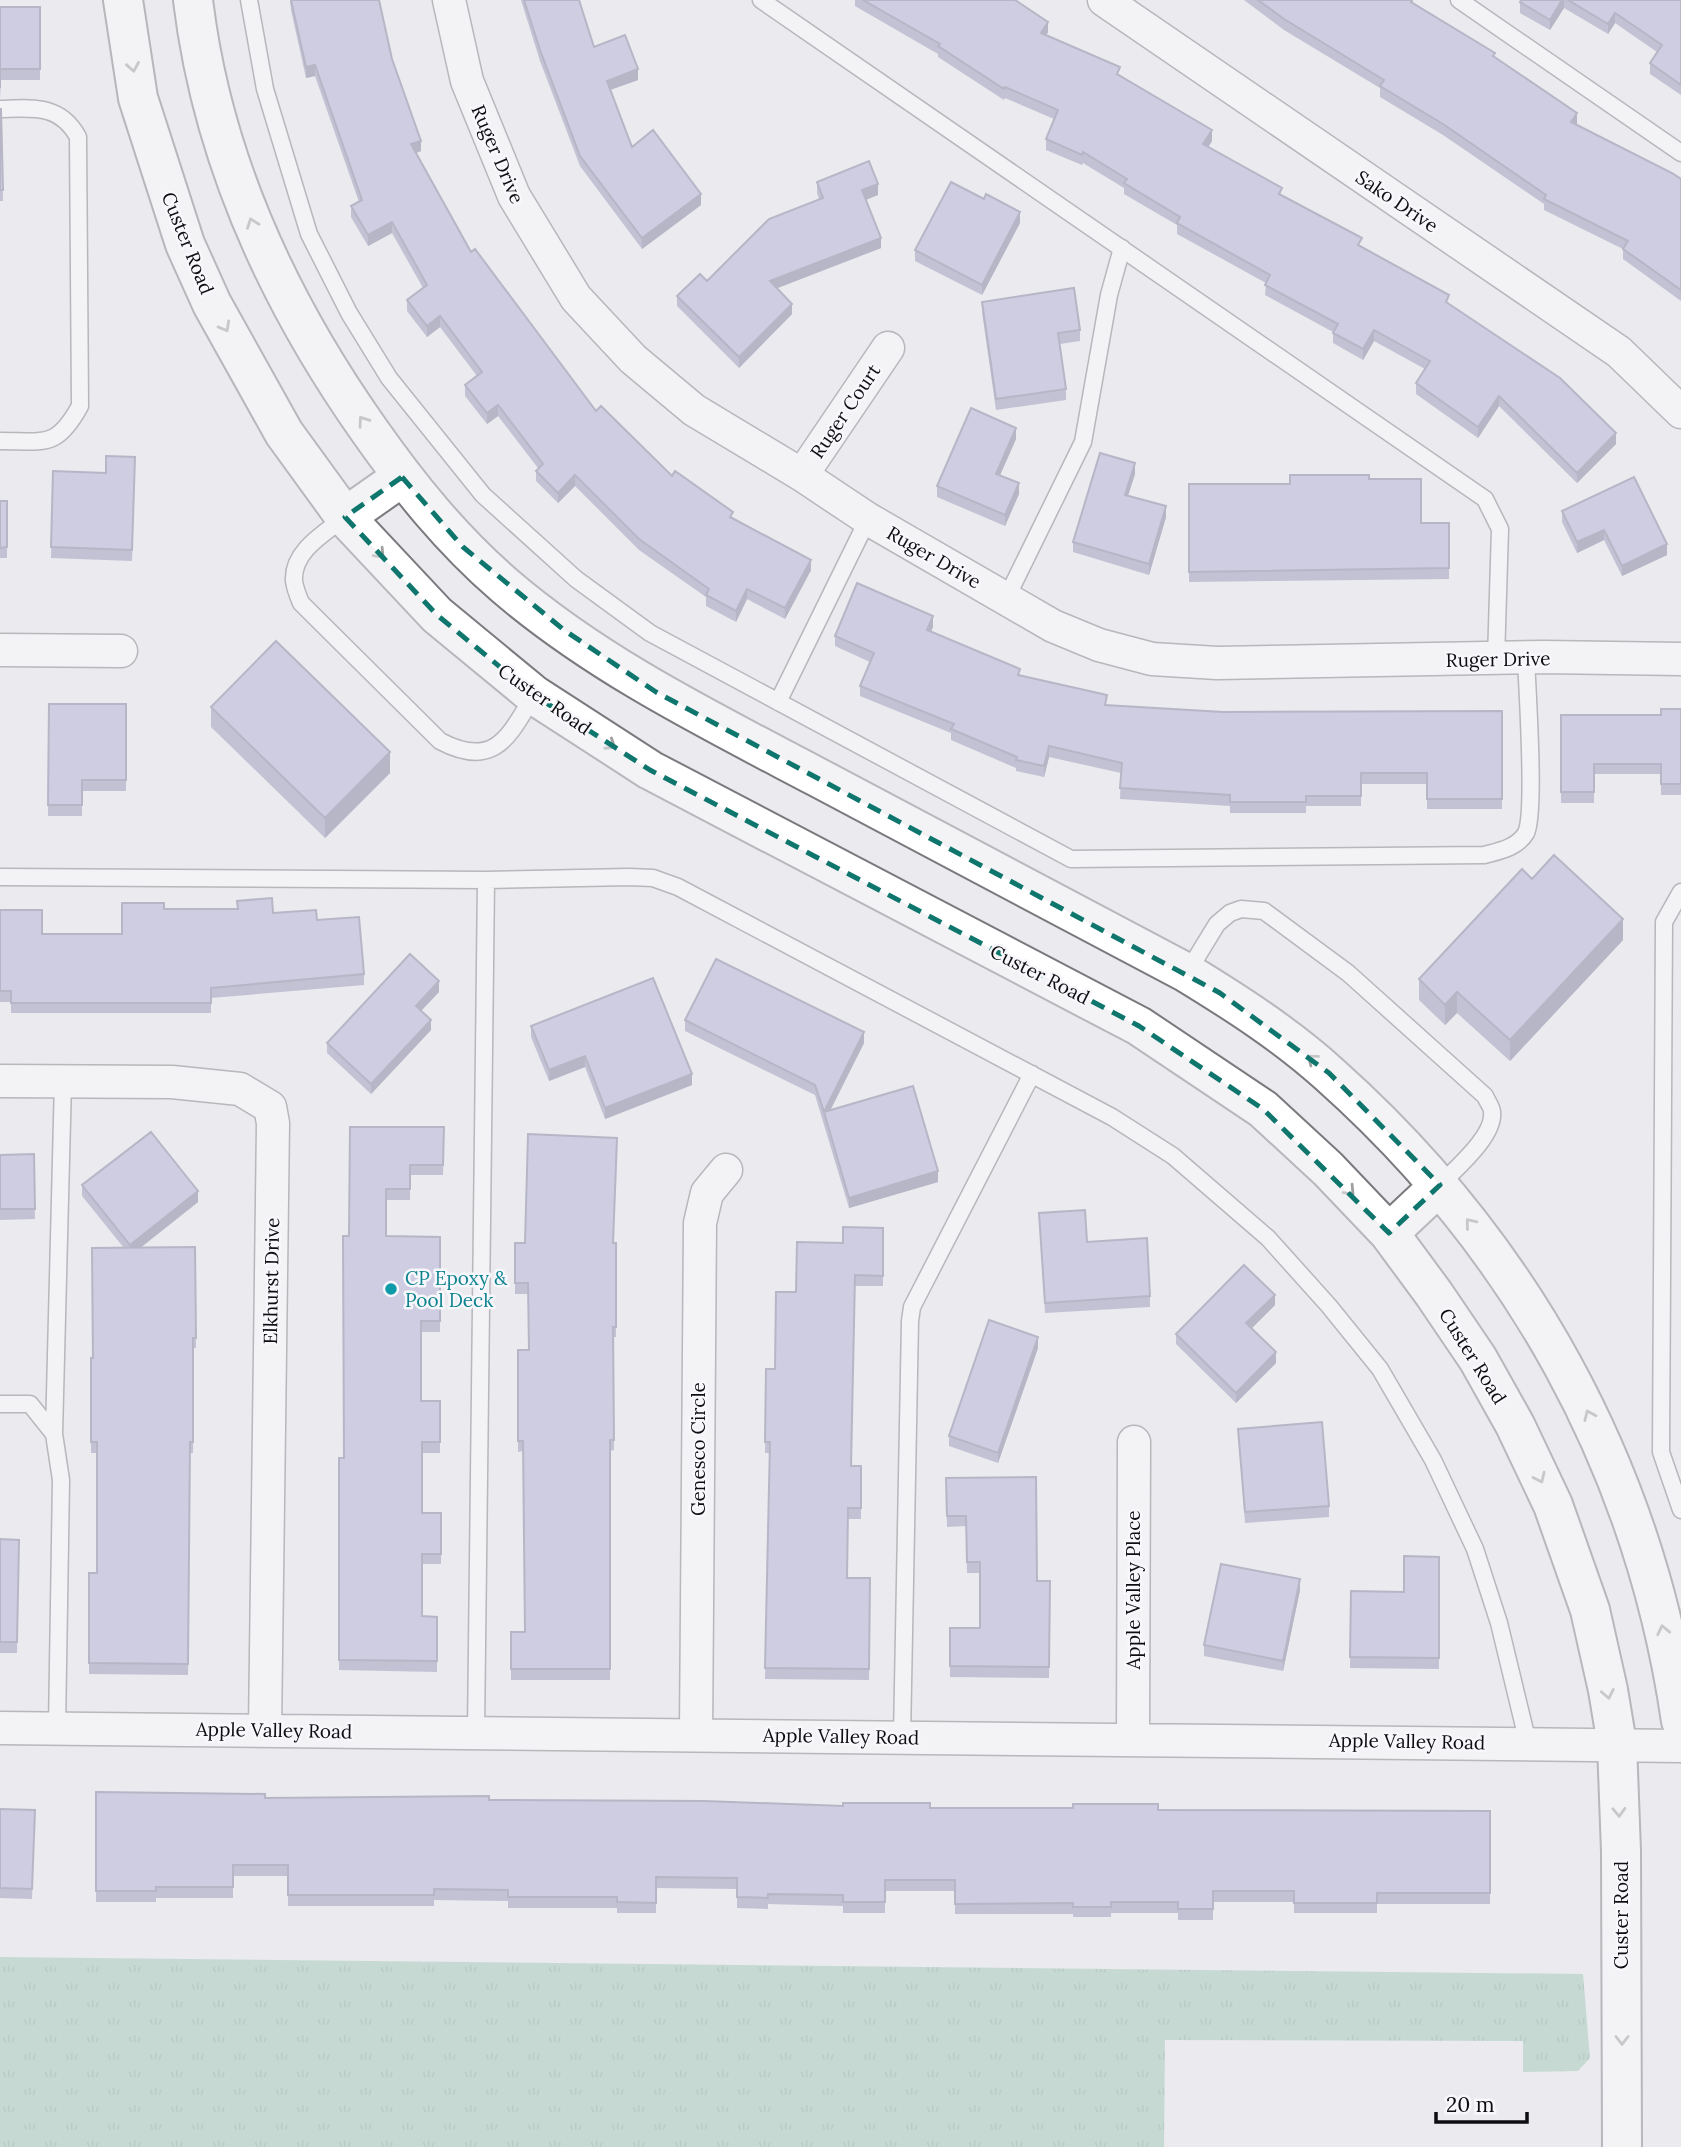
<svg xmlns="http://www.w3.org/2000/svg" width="1681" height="2147" viewBox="0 0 1681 2147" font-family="Lora,serif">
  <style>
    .grass { fill: url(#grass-tufts) }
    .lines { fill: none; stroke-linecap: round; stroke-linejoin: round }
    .lane-casing { stroke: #7a7a7e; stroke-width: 19 }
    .street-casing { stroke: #7a7a7e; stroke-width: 35 }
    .primary-casing { stroke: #7a7a7e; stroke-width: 42 }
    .lane { stroke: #fff; stroke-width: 16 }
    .street { stroke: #fff; stroke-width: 32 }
    .primary { stroke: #fff; stroke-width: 38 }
    .wall { fill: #9593b5 }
    .shaded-wall { fill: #797894 }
    .building { fill: #adabd3; stroke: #797894; stroke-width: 2 }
    .oneway { stroke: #9f9f9f }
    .marked { fill: none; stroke: #0f766e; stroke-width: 5; stroke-dasharray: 14 9; stroke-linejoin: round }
    .culture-dot { fill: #0f9aa8; stroke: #f7f7fc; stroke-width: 2.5 }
    .labels { text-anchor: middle; stroke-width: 5; stroke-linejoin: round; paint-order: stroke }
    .street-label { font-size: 19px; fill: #0e0e10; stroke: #f7f7fc }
    .culture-label { font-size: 19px; fill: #0d838f; stroke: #f7f7fc; text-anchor: start }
  </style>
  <defs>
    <pattern id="grass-tufts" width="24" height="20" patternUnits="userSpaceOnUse" patternTransform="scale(1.75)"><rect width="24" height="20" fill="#9bc8b2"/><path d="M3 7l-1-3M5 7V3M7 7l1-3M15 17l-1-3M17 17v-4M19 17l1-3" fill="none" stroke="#84ab98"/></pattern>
  </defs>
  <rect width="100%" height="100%" fill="#eaeaef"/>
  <!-- grass -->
  <path class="grass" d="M0,1957l1583,17 7,84 -12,13 -55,1v-31l-358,-1 -1,107h-1164z"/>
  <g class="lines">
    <!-- lane casing -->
    <g class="lane-casing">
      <path id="lane" d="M249,0l16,89 44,145 40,79 40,65 94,117 93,84 74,54 421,226 413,-4c15,-4 33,-7 42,-22 10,-21 1,-145 0,-175
        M761,0l724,499 15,30 -4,130
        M1459,0l222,153
        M0,109c33,-1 60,-5 78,28l2,269c-24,43 -35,35 -80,35
        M345,517c-20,16 -53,34 -51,64 1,7 4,15 7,22l139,138c55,29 69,-5 94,-46
        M1006,599l77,-157 26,-147 13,-47
        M778,702l90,-183
        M0,877l486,3 -10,852
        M486,880l143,-3 24,1 25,9 434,230 61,39 95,82 61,68 51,63 53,91 42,89 24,74 29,120
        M1681,892l-17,30 -3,530 20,58
        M1187,973l30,-49 13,-11 11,-4 23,2 84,62 137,123c2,5 7,11 7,16 3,24 -37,57 -52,73
        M0,1404h30l24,30 7,46 -4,248
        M54,1434l9,-353
        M902,1737l8,-416 2,-14 120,-233"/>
    </g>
    <!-- street casing -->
    <g class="street-casing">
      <path id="street" d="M449,0l18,81 47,115 62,102 57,61 61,51 108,65 66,44 185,107 46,19 53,14 65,4 327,-6 137,2
        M1104,0l515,352 62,60
        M802,475l86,-127
        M0,650l121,1
        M0,1081l172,1 68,7 30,18 3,16 -8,607
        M0,1728l1681,18
        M696,1735l4,-512 7,-30 19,-23
        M1133,1739l1,-297"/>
    </g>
    <!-- primary casing -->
    <g class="primary-casing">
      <path id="primary" d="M123,0l15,98 47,146 27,60 72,129 61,84 92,98 97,80 116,75 489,256 124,83 65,60 61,64 45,61 44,65 37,66 38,80 37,105 18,80 9,54 4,107 1,296
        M193,0c19,158 85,301 176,430 40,57 82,109 135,155 93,80 205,135 313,192 123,65 246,130 370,196 49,30 99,62 142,101 192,171 315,392 352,647
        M345,517l57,-40
        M1389,1233l51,-48"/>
    </g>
    <!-- lane -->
    <use href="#lane" class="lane"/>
    <!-- street -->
    <use href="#street" class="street"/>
    <!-- primary -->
    <use href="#primary" class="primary"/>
  </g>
  <!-- wall -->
  <path class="wall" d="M290,0h89l13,59 29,92 -5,2 55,99 125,159 76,65 139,94 -26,49 -38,-20 -11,23 -30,-16v-9l-67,-47 -64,-64 -17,17 -22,-22v-10l2,-3 -40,-52 -11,8 -22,-28v-11l12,-9 -37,-49 -13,10 -20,-26v-11l16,-12 -31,-55 -24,13 -17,-29v-11l8,-4 -44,-126 -9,2 -15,-68z
    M521,0h58l15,47 44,33 -28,10 22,57 69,58 -59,44 -62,-83 -40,-105z
    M855,0h160l33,32 -2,3 74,40 92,66 -4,6 241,157 167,140 -39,39 -78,-77 -21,32 -62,-44v-11l9,-14 -51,-28 -11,19 -30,-17v-11l-68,-37 1,-12 -89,-49v-9l-53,-31v-6l-41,-25 -1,2 -36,-15v-11l8,-20 -49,-21 -1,2 -66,-43v-3l-83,-48z
    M1244,0h169v3l82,54 82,67 -1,1 105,54v122l-58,-42v-10l-79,-39v-6l-101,-69 -63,-38v-9l-96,-58z
    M1521,0h160v95l-31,-21v-11l7,-11 -42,-29 -7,11 -44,-26 -14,22 -30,-17v-11z
    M0,7h40v73h-39l-1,19z
    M0,109h1l2,92h-3z
    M817,182l61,13 -12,5 15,48 -104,40 15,26 -53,54 -62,-62v-10l30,-15 112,-82 -2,-6z
    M984,199l36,24 -38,72 -67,-34v-11z
    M982,302l98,28v11l-20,3 6,45v11l-70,10 -14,-98z
    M1016,439l-16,36 19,19 -14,32 -68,-29v-11z
    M135,457l-3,104 -81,-3 2,-87 53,2z
    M1135,474l-7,21 38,22 -17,58 -76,-23v-10z
    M1369,479l52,44h28v56l-260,3v-98h101z
    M0,501h7v57h-7z
    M1562,511l105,44 -45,21 -18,-36 -27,13 -15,-31z
    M933,627l-2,4 89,45 87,29 116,7 279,-1v98h-75v-25h-66v22h-55v7h-76v-7l-110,-7 1,-26 -72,-16 -5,20 -28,-6v-3l-65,-28v-7l-91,-37v-10l10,-24 -35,-16v-10z
    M49,704h77v87h-44v25h-34z
    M211,707l179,66 -65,65 -114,-111z
    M1681,709v86h-20v-21h-67v29h-33v-88h100z
    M1532,879l91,61 -113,121 -53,-48 -12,12 -26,-25v-21z
    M237,901l36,12 44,7 47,54v11l-153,13v15h-200v-11h-11v-92l42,24h80l42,-25h73z
    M439,992l-18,19 10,19 -60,64 -44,-41v-10z
    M685,1020l179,23 -34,67 108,72 -89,26 -34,-113 -130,-64z
    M531,1026l161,59 -87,34 -20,-52 -36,14 -18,-44z
    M350,1127h94l-1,48h-33v25h-24v36l54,1v95h-19v69h19v52h-18v60h19v51h-19v52l15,1v55l-98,-2v-212h5l5,-222z
    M34,1154l1,65 -35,1v-65z
    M82,1185l116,17 -58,46 55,-1 1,101h-3v105h-3l-2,222 -99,-1v-101h8v-120h-6v-95h2l31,-110 -42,-52z
    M1039,1213l48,29 63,54v11l-105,6z
    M883,1228v58h-28l-4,180h10v53h-13l-1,59h23l-1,102 -104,-1 5,-226h-5l1,-84h9l21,-77 47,-49z
    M515,1243h101v94h-3l1,113 -4,1v229h-99v-48h14l-2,-181 -5,1v-102h11l-1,-56h-13z
    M1275,1305l-23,23 24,35 -40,40 -60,-59v-10z
    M1038,1348l-40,115 -49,-17v-10z
    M1238,1429l91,77v11l-84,6z
    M946,1478l91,103h13l-1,97 -99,-1v-49h30v-55h-13l-1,-47 -19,1z
    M0,1539l19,1 -2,113h-17z
    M1439,1557v112l-89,-1 1,-77 53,1z
    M1300,1590l-17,81 -79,-15v-11z
    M96,1792l169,6 224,2 441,8 560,3v93h-113v9h-83v-11h-81v18h-35v-7h-67v4h-38v-3h-118v-23h-70v22h-42v-7l-75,-2v5l-31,-1v-19l-81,-1v25h-39v-5h-109v-7l-74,-1v6h-146v-30h-55v22h-77v4h-60z
    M0,1809l35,1 -3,89 -32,-1z"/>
  <!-- shaded-wall -->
  <path class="shaded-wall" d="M1562,0h2v8l-14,22v-10z
    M1615,13v10l-7,11v-10z
    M1048,22v10l-7,12v-11z
    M315,65v11l-9,2v-11z
    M638,69v11l-31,11v-10z
    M1577,113v11l-6,9v-11z
    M1212,130v11l-9,14v-11z
    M421,141v10l-10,4v-11z
    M878,184v11l-16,6v-11z
    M701,194v11l-59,44v-11z
    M1020,212v11l-38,72v-10z
    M392,222v11l-24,13v-11z
    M881,238v10l-111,43v-10z
    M792,304v10l-53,54v-11z
    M440,316v11l-13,10v-11z
    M1374,330v11l-11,19v-11z
    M1499,396v10l-21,32v-11z
    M498,405v11l-11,8v-11z
    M1016,428v11l-20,45v-10z
    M1616,433v11l-39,39v-10z
    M1135,463v11l-10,31v-10z
    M575,475v11l-17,17v-10z
    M1019,483v11l-14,32v-11z
    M1166,506v11l-17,58v-11z
    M1604,530v10l-27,13v-11z
    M1667,544v11l-45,21v-10z
    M811,560v10l-26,49v-11z
    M747,589v10l-11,23v-11z
    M933,616v11l-6,13v-10z
    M1049,746v11l-5,20v-11z
    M390,752v21l-65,65v-20z
    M1623,919v21l-113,121v-21z
    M439,981v11l-23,24v-10z
    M1457,992v21l-12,12v-20z
    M431,1020v10l-60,64v-10z
    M864,1032v11l-38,76 -2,-7z
    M585,1056v11l-36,14v-11z
    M692,1074v11l-87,34v-11z
    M938,1171v11l-89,26v-10z
    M198,1191v11l-68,54v-11z
    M1275,1295v10l-29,29v-11z
    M1038,1337v11l-40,115v-10z
    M1276,1352v11l-40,40v-10z
    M1300,1579v11l-17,81v-10z"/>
  <!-- building -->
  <path class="building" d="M291,0h88l13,59 29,82 -10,3 60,108 4,-3 121,162 5,-5 71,70 3,-5 58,41 -3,5 81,43 -26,48 -38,-19 -11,22 -30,-16 3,-6 -70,-50 -64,-64 -17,18 -22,-22 7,-7 -45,-59 -11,8 -22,-28 17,-13 -42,-56 -13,10 -20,-26 20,-15 -35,-63 -24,13 -17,-29 11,-6 -47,-135 -9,2z
    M524,0h55l15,47 31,-12 13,34 -31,12 25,66 21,-17 48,64 -59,44 -62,-82 -40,-106z
    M863,0h152l33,22 -7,11 79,34 -3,7 95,56 -9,14 79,44 -3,6 83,44 -4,7 91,50 -3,7 114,76 56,55 -39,40 -78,-77 -21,31 -62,-44 14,-22 -56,-31 -11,19 -30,-16 5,-9 -73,-39 5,-10 -93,-52 3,-6 -56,-34 3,-4 -44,-27 -1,3 -36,-16 12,-29 -53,-23 -1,2 -66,-43 2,-2z
    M1258,0h154l-1,2 84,51 -2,3 84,57 -6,9 101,51 9,6v111l-58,-41 5,-8 -84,-42 2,-4 -103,-71 -63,-38 4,-6 -100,-61z
    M1521,0h41l-12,20 -30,-18z
    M1568,0h113v85l-31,-22 12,-18 -47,-32 -7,11z
    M0,7h40v62h-40v19z
    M0,109h1l2,81h-3z
    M869,161l9,23 -16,6 19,48 -111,43 22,23 -53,53 -62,-61 23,-22 7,7 62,-62 54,-21 -6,-16z
    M951,182l33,17 2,-5 34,18 -38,73 -67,-35z
    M1074,288l6,42 -22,3 8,56 -70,10 -14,-97z
    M971,408l45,20 -20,46 23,9 -14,32 -68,-29z
    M1100,453l35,10 -10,32 41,11 -17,58 -76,-22z
    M106,456l29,1 -3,93 -81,-3 2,-76 53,2z
    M1290,475h79v4h52v44h28v45l-260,4v-88h101z
    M1634,477l33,67 -45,22 -18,-36 -27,12 -15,-31z
    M0,501h7v46l-7,1z
    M857,583l76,33 -6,14 93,39 -2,6 89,20 -2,10 118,7 279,-1v88h-75v-26h-66v23h-55v6h-76v-7l-110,-7 2,-25 -73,-17 -5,20 -28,-6 1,-3 -66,-28 3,-5 -94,-38 14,-33 -39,-17z
    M276,641l114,111 -65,66 -114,-111z
    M49,704h77v76h-44v25h-34z
    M1661,709h20v75h-20v-20h-67v28h-33v-77h100z
    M1554,855l69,64 -113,121 -53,-48 -12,13 -26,-26 103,-110 10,10z
    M272,898l1,15 43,-3 1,10 42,-3 5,57 -153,14v15h-200v-12h-11v-81h42v24h80v-31h42v6h74l-1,-8z
    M410,954l29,27 -23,25 15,14 -60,64 -44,-41z
    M716,959l148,73 -40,80 -9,-27 -130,-65z
    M653,978l39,96 -87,34 -20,-52 -36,14 -18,-44z
    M913,1086l25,85 -89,27 -25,-86z
    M350,1127h94l-1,38h-33v24h-24v47l54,1v84h-19v80h19v41h-18v71h19v41h-19v62l15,1v44l-98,-1v-202h5l-1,-222h6z
    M151,1132l47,59 -68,54 -48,-60z
    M528,1134l89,4 -4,105h3v84h-3l1,113h-4v229h-99v-37h14l-2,-191h-5v-91h11l-1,-67h-13v-40h10z
    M34,1154l1,55h-35v-54z
    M1085,1210l2,32 60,-4 3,58 -105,7 -6,-90z
    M843,1227l40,1v48l-28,-1 -4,191h10v42h-13l-1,70h23l-1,91 -104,-1 5,-226h-5l1,-73h9l1,-77h20l1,-50 46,1z
    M195,1247l1,91h-3v104h-3l-2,222 -99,-1v-90h8v-131h-6v-84h2l-1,-110z
    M1244,1265l31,30 -29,28 30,29 -40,41 -60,-59z
    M989,1320l49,17 -40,116 -49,-17z
    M1322,1422l7,84 -84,6 -7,-83z
    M1036,1477l1,104h13l-1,86 -99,-1v-38h30v-66h-13l-1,-46h-19l-1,-38z
    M0,1539l19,1 -2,102h-17z
    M1404,1556l35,1v101l-89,-1 1,-66 53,1z
    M1221,1564l79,15 -17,82 -79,-16z
    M96,1792l169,2v4l224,-2v4l215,1 139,5v-3h87v5h143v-4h85v6l332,1v82h-113v10h-83v-12h-81v18h-35v-7h-67v5h-38v-4l-118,1v-24h-70v22h-42v-7l-75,-1v4l-31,-1v-19l-81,-1v26l-39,-1v-5h-109v-7l-74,-1v6h-146v-30h-55v22h-77v4h-60z
    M0,1809l35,1 -3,79 -32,-1z"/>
  <!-- one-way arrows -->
  <defs><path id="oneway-chevron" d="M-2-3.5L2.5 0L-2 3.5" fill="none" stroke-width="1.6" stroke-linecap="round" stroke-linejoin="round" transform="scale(1.75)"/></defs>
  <g class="oneway">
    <use href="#oneway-chevron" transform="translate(133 67) rotate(80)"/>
    <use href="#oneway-chevron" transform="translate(252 223) rotate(-110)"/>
    <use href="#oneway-chevron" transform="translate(225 327) rotate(61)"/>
    <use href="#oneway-chevron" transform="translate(363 421) rotate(-125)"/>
    <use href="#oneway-chevron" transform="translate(380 554) rotate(47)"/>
    <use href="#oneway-chevron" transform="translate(611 745) rotate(33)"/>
    <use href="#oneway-chevron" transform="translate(1312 1059) rotate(-141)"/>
    <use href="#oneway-chevron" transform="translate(1350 1191) rotate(47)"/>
    <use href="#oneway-chevron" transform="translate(1470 1223) rotate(-129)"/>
    <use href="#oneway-chevron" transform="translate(1589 1415) rotate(-114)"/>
    <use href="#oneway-chevron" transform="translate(1540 1478) rotate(65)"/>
    <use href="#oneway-chevron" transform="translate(1663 1630) rotate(-102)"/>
    <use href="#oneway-chevron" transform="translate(1608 1694) rotate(79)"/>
    <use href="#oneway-chevron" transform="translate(1619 1812) rotate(88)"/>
    <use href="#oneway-chevron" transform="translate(1622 2040) rotate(90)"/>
  </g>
  <!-- marked area -->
  <path d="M0 0H1681V2147H0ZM402,477l61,70 101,83 92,62 564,301 109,80 111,112 -51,48 -126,-124 -124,-83 -489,-256 -116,-75 -97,-80 -92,-98z" fill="#eaeaef" fill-opacity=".55" fill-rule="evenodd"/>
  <path class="marked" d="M402,477l61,70 101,83 92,62 564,301 109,80 111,112 -51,48 -126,-124 -124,-83 -489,-256 -116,-75 -97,-80 -92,-98z"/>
  <!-- markers -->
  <circle class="culture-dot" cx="391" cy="1289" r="7"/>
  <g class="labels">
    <!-- street labels -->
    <g class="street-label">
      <text transform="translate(498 154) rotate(67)" y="7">Ruger Drive</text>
      <text transform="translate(1397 201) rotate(34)" y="7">Sako Drive</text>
      <text transform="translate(188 243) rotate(68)" y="7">Custer Road</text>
      <text transform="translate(845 411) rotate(-56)" y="7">Ruger Court</text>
      <text transform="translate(934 557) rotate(30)" y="7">Ruger Drive</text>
      <text transform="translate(1498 659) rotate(-1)" y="7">Ruger Drive</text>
      <text transform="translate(545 699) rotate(35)" y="7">Custer Road</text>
      <text transform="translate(1040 974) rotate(27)" y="7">Custer Road</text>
      <text transform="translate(271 1281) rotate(-89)" y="7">Elkhurst Drive</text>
      <text transform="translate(1473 1356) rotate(58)" y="7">Custer Road</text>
      <text transform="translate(698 1449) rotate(-90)" y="7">Genesco Circle</text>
      <text transform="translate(1133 1590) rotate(-90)" y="7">Apple Valley Place</text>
      <text transform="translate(274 1730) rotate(1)" y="7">Apple Valley Road</text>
      <text transform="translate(841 1736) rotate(1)" y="7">Apple Valley Road</text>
      <text transform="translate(1407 1741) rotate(1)" y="7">Apple Valley Road</text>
      <text transform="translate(1621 1915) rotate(-90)" y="7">Custer Road</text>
    </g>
    <!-- culture labels -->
    <g class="culture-label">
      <text x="405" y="1285">CP Epoxy &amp;<tspan x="405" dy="22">Pool Deck</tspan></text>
    </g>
  </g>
  <!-- scale -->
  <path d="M1436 2112v10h91v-10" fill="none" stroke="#0e0e10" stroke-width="3.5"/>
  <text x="1446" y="2112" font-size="21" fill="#0e0e10" stroke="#f7f7fc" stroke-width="5" paint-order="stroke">20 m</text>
</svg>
